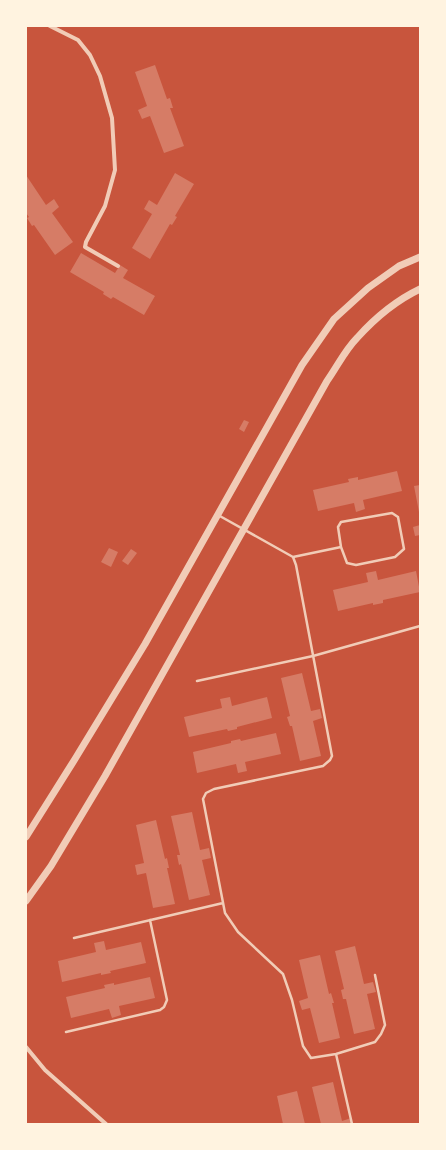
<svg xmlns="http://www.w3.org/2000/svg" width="446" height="1150" viewBox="0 0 446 1150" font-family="'Public Sans',sans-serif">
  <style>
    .building { fill: #d67c66 }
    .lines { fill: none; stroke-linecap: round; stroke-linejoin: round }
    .service { stroke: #f1ccb7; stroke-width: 2.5 }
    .minor { stroke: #f1ccb7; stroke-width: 4 }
    .tertiary { stroke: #f1ccb7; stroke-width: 7 }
  </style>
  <rect width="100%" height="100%" fill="#c8553d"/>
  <!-- building -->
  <path class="building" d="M155,65l12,34 3,-1 3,10h-3l14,38 -20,7 -14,-37 -8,3 -4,-9 9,-4 -12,-34z
    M175,173l19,11 -19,32 2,1 -5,8 -2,-1 -20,35 -18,-11 20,-34 -8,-5 5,-9 8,5z
    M26,175l20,30 8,-6 5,8 -7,6 21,29 -18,13 -21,-30 -2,1 -5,-8 2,-1 -3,-4z
    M81,253l34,20 5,-8 8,5 -5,8 32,18 -11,19 -31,-18 -2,2 -8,-5 1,-2 -34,-20z
    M244,420l5,2 -5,10 -5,-3z
    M397,471l5,20 -39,9 2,9 -9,3 -2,-9 -36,8 -5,-21 36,-8 -1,-3 10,-2v3z
    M420,485v27h-1l-5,-26z
    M420,525v10l-5,1 -2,-9z
    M109,548l9,4 -7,15 -10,-5z
    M131,549l6,4 -9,12 -6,-4z
    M376,571l2,9 38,-9 4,21 -37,8v3l-10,2v-2l-35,8 -5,-21 35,-8 -2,-9z
    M302,673l9,38 9,-2 2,9 -9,3 8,35 -21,5 -8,-35h-2l-3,-9 3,-1 -9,-38z
    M230,697l2,9 35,-9 5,21 -35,9v2l-9,2 -1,-2 -38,8 -5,-20 38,-9 -2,-9z
    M276,733l5,21 -36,8 2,9 -9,2 -2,-9 -39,9 -4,-21 38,-9v-2l9,-2 1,2z
    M192,812l8,38 9,-2 2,10 -9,2 8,35 -21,5 -8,-36 -2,1 -2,-10h3l-9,-39z
    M156,820l9,39 2,-1 2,10h-2l8,36 -22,4 -7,-35 -9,2 -2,-10 9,-2 -8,-38z
    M104,941l2,9 35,-8 5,21 -36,8 1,2 -10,2v-2l-39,9 -4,-21 38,-9 -2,-9z
    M355,946l9,38 9,-2 3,10 -9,2 8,35 -21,5 -8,-35h-3l-2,-9 3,-1 -9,-38z
    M320,955l9,39 2,-1 3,10h-2l8,35 -21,5 -9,-35 -8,2 -3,-9 9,-3 -9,-38z
    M150,977l5,21 -36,8 2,9 -9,3 -3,-9 -38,9 -5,-21 39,-9 -1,-3 10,-2v2z
    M333,1082l9,39 9,-3 1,6h-31l-9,-37z
    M297,1091l8,33h-22l-6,-28z"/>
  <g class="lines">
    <!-- service -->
    <path class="service" d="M392,513l6,4 6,32 -9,8 -39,8 -9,-2 -6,-16 -3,-20 3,-5z
      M218,515l75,42 3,8 36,191 -2,4 -7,6 -109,23 -8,4 -3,6 22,114 13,19 45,42 9,26 11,46 8,12 25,-4 39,-12 6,-8 4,-9 -10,-50
      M293,557l48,-10
      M197,681l116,-25 107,-30
      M74,938l149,-35
      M66,1032l94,-22 4,-3 3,-7 -17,-80
      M336,1054l16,70"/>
    <!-- minor -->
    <path class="minor" d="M50,26l28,14 12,15 10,21 12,42 3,52 -10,36 -19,36 -1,5 33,19
      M26,1047l19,23 61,54"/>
    <!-- tertiary -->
    <path class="tertiary" d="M26,837l49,-78 70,-115 157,-279 32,-46 34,-31 31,-22 21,-9
      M26,901l25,-35 54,-90 222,-395c10,-14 18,-31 30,-43 17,-19 40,-38 63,-49"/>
  </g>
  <!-- border -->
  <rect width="446" height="1150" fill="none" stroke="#fff3e0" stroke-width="54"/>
</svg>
